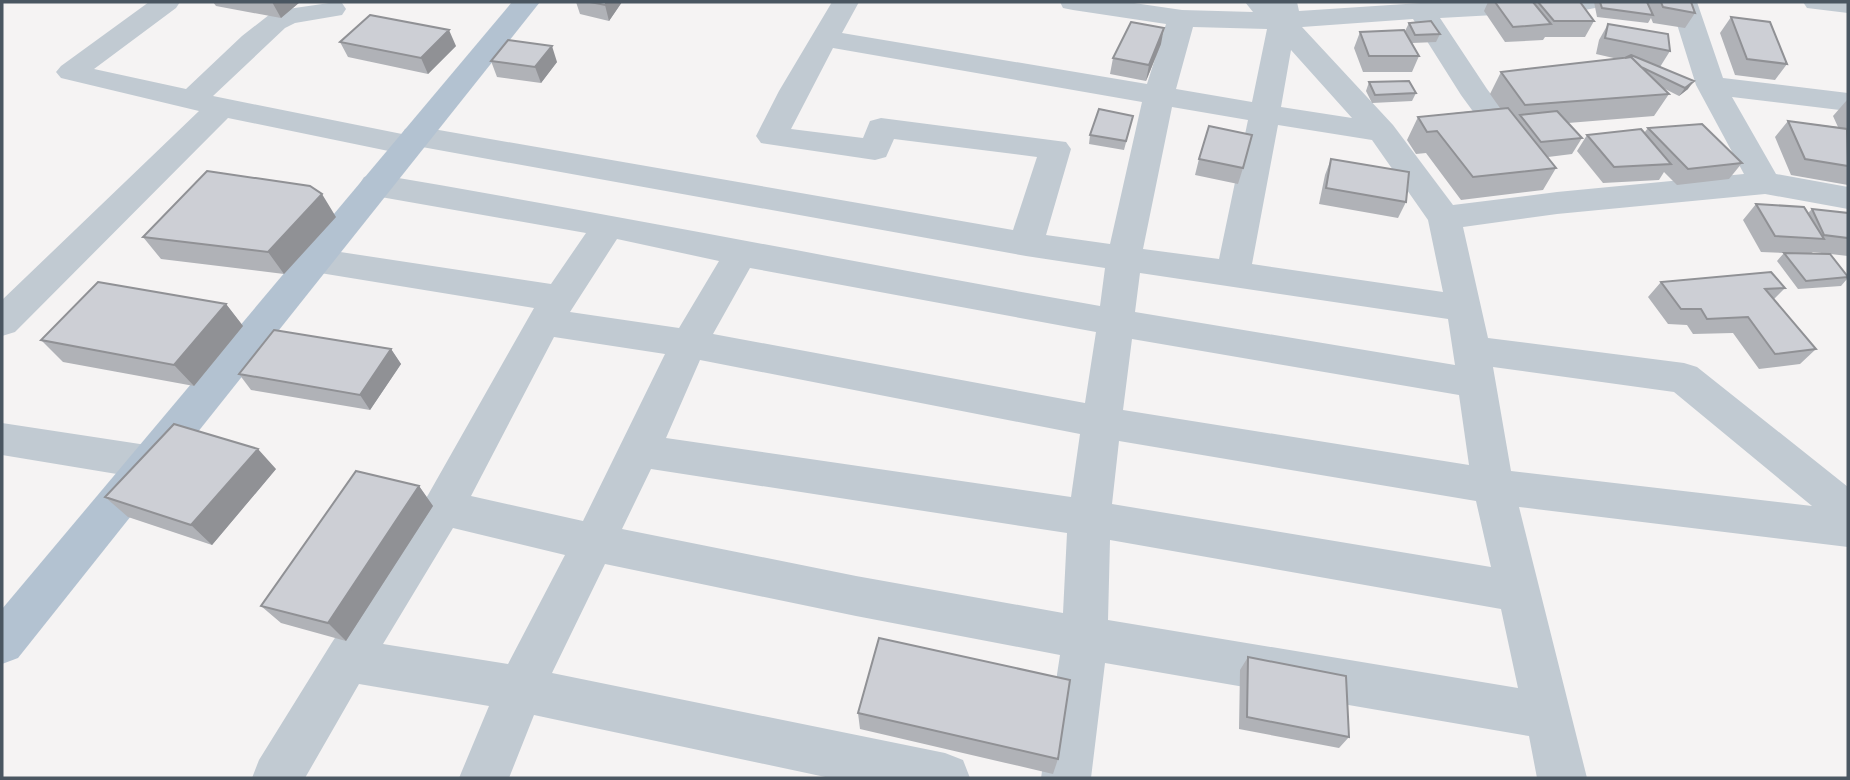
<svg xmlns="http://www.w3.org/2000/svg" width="1850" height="780" viewBox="0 0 1850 780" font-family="'Space Grotesk',sans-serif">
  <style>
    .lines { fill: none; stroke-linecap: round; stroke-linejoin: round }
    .minor { fill: #c1cad2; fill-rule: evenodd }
    .major { fill: #b3c2d1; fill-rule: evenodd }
    .wall { fill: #b0b2b7 }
    .shaded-wall { fill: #909195 }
    .building { fill: #cdcfd5; stroke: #909195; stroke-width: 2 }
  </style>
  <rect width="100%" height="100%" fill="#f5f3f3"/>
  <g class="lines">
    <!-- minor -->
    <path class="minor" d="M149,2h31l-4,6 -82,61 92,20 56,-53 32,-25 62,-9 6,1 4,6 -4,6 -47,8 -10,5 -72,68 189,38 3,-5 11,-3 597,104 24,-73 -143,-18 -8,18 -11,3 -114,-17 -5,-7 23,-45 53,-89h27l-17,31 305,51 19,-60 -93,-14 -10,-2 -3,-6h67l55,8 71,2 -8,-10h52l2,9 137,-9h162l-3,6 -10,2 -145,8 47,71 47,62 -5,7 -11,3 -11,-3 -46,-63 -48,-76 -111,8 91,98 60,80 104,-13 187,-18 -48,-89 -26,-83h27l26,76 125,15v18l-116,-14 44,77 72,13v22l-83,-15 -208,20 -94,13 25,111 196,25 13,4 151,120v60l-329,-40 68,271h-50l-8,-42 -424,-73 -14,115h-50l19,-123 -204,-39 -251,-52 -53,109 393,80 18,7 7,18h-140l-296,-63 -25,63h-50l30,-72 -130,-22 -54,94h-53l7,-18 72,-116 97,-149 106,-187 -220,-36 -12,-3 -5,-9 5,-9 12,-3 237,36 35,-51 -211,-37 -11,-3 -5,-8 5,-8 11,-3c242,41 483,89 725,132l5,-38 -79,-12 -604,-109 -3,5 -11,3 -180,-37 -213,214 -13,4v-36l197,-189 -138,-33 -5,-6 5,-6zM1193,27l74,2 -15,73 -76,-13zM833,48l309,54 -32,142 -64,-9 25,-86 -5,-7 -185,-24 -11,3 -7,17 -72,-9zM1291,50l61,68 -71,-11zM1172,107l76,13 -29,139 -76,-10zM1278,125l94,15 56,80 15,72 -191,-28zM617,239l102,22 -40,67 -109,-16zM750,268l346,64 -11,71 -372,-69zM1140,273l308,46 7,46 -320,-53zM554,337l111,17 -82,167 -112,-25zM1132,339l327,56 10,70 -346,-55zM700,360l380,74 -9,63 -405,-59zM1493,367l181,25 138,114 -301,-35zM1119,441l357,60 15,66 -379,-63zM651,469l416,64 -4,80 -207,-37 -234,-47zM453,528l112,27 -57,109 -125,-20zM1110,540l391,69 17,79 -410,-68z
      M1803,2h45v11l-41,-5z
      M2,423l151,23 14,5 6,12 -6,12 -14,5 -151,-25z"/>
    <!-- major -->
    <path class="major" d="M512,2h28l-522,656 -16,6v-55z"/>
  </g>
  <!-- wall -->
  <path class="wall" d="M213,2h87l-19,16 -65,-12z
    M576,2h46l-13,19 -29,-7z
    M1488,2h92l14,19 -9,16h-40l-2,3 -38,2 -21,-31z
    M1594,2h97l4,11 -10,15 -32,-5 -2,-5 -3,5 -51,-6z
    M1731,17l56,47 -12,16 -40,-5 -15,-42z
    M1409,23l31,11 -4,8 -24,1 -7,-12z
    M1608,24l62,27 -10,16 28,22 -9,7 -16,-8 6,6 -15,22 -86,7 14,15 -10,16 -24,3 8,11 -13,22 -82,10 -35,-47 -10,1 -9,-14 11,-23 82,-9 -10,-14 11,-22 117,-13 -22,-5 3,-14z
    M1360,32l59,24 -7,16h-49l-9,-24z
    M340,42l116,4 -28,28 -80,-17z
    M1161,44l-15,37 -36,-7 3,-16z
    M491,61l66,1 -16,21 -44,-6z
    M1369,82l47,11 -4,8 -40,2 -6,-12z
    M1847,100h1v85l-57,-10 -16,-38 13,-16 50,6 -5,-11z
    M1133,116l-9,34 -35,-6 1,-9z
    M1648,128l94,35 -13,16 -52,6 -13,-13 -5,8 -56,3 -26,-32 10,-16 57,-2z
    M1199,159l44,9 -5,16 -43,-9z
    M1331,159l75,43 -8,16 -79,-14 6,-29z
    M1756,204l52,9 4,-4 36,4v43l-35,-4 -3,2 38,22v5l-1,-2 -6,7 -43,3 -21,-28 7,-8 -23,-1 -18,-32z
    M336,217l-52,57 -123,-15 -18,-22z
    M1661,282l124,6 -11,11 42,50 -16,15 -41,5 -26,-36 -40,1 -6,-9 -19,-1 -20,-27z
    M226,304l17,22 -49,60 -131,-24 -22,-22z
    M391,349l10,15 -31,46 -119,-20 -12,-16z
    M276,469l-64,76 -84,-28 -23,-20z
    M419,486l14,20 -87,135 -65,-18 -20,-17z
    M1248,657l101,80 -10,11 -100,-19 1,-59z
    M858,713l200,46 -5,15 -193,-45z"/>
  <!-- shaded-wall -->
  <path class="shaded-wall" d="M272,2h28l-19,16z
    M607,2h15l-13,19 -4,-16z
    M1164,28l-3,16 -15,37 3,-16z
    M449,30l7,16 -28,28 -7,-16z
    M552,46l5,16 -16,21 -6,-16z
    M1694,81l-6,8 -9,7 6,-8z
    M322,194l14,23 -52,57 -16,-22z
    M226,304l17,22 -49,60 -20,-21z
    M391,349l10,15 -31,46 -10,-15z
    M258,449l18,20 -64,76 -21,-20z
    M419,486l14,20 -87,135 -18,-18z"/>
  <!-- building -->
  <path class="building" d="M590,2h17l-2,3z
    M1495,2h38l18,22 -38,3z
    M1538,2h42l14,19h-40z
    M1600,2h47l6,13 -51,-7z
    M1661,2h30l4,11 -32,-6z
    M370,15l79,15 -28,28 -81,-16z
    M1731,17l39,5 17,42 -40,-5z
    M1431,21l9,13 -25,1 -6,-12z
    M1131,22l33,6 -15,37 -36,-7z
    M1608,24l60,10 2,17 -65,-13z
    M1404,30l15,26h-50l-9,-24z
    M508,40l44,6 -17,21 -44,-6z
    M1631,55l63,26 -9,7 -44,-21 -10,-10 -6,1z
    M1631,57l38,37 -144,11 -24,-33z
    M1409,81l7,12 -41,2 -6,-13z
    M1508,108l48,60 -83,9 -36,-46 -10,1 -9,-15z
    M1099,109l34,7 -7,25 -36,-6z
    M1557,111l25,27 -41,4 -21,-27z
    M1788,121l59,8 1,37 -43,-7z
    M1702,124l40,39 -54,6 -40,-41z
    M1209,126l43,9 -9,33 -44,-9z
    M1641,129l30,35 -57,3 -27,-32z
    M1331,159l78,13 -3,30 -80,-14z
    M207,171l103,15 12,8 -54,58 -125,-15z
    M1756,204l48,3 20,32 -49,-3z
    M1812,209l36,4v25l-24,-3z
    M1784,253l46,1 18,23 -42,4z
    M1771,272l14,16 -20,1 51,60 -41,5 -27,-37 -41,2 -6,-10h-20l-20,-27z
    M98,282l128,22 -52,61 -133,-25z
    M274,330l117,19 -31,46 -121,-21z
    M174,424l84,25 -67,76 -86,-28z
    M356,471l63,15 -91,137 -67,-17z
    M879,638l191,42 -12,79 -200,-46z
    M1248,657l98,19 3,61 -102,-20z"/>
  <!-- border -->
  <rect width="1850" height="780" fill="none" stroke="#4a5661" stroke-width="7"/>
</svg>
